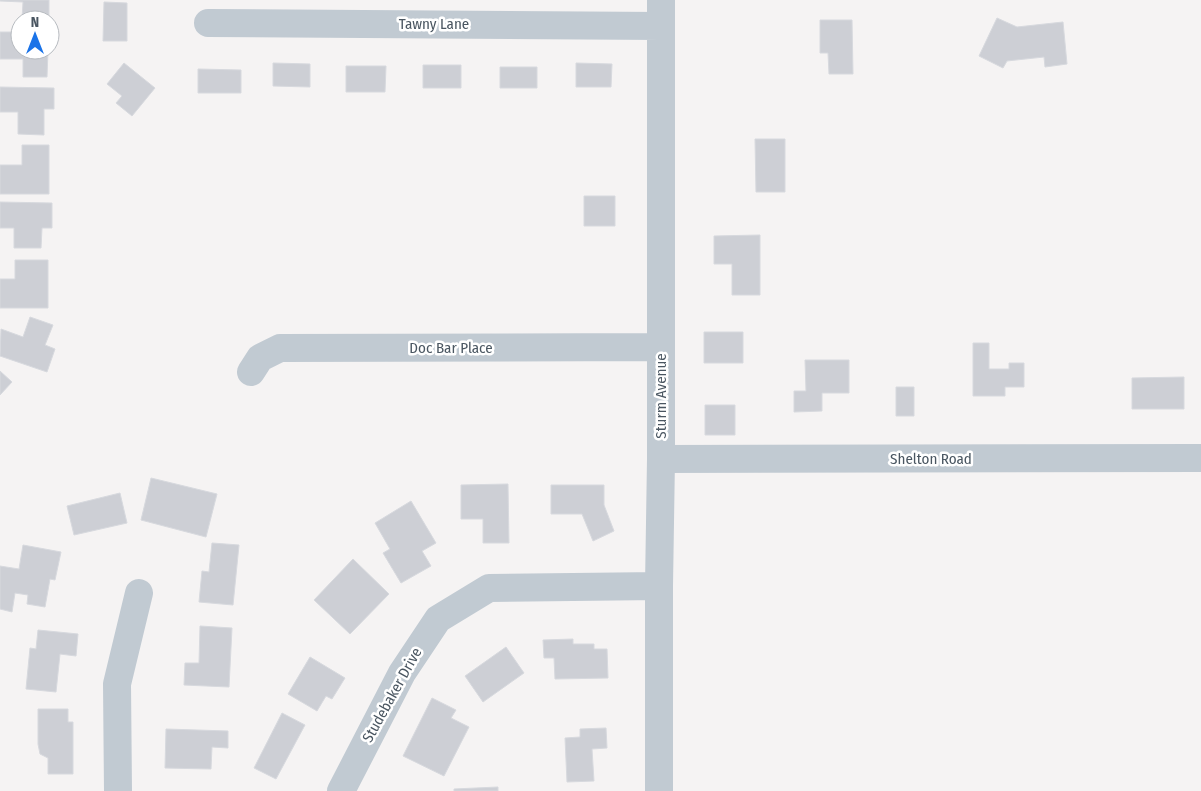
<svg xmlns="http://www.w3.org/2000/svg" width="1201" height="791" viewBox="0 0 1201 791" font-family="'Fira Sans Condensed',sans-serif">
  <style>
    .building { fill: #cdcfd5; stroke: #d7d9de }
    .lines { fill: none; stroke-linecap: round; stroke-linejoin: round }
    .minor { stroke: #c1cad2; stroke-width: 28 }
    .labels { text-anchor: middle; stroke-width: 5; stroke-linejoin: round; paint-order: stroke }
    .street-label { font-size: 15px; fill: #4a5661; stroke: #fff }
  </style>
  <rect width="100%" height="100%" fill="#f5f3f3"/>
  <!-- building -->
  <path class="building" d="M0,0h49v20h-27l1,-18 -23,-1z
    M104,2l23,1v38h-24z
    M997,18l20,9 46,-5 4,42 -22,3 -1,-10 -37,4 -4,7 -24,-12z
    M820,20h32l1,54h-24l-1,-21h-8z
    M0,32h20v18h28l-1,27h-24v-18h-23z
    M124,63l31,25 -23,28 -16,-13 6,-7 -15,-12z
    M273,63l37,1v23l-37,-1z
    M576,63l36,1 -1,23h-35z
    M423,65h38v23h-38z
    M346,66h40l-1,26h-39z
    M500,67h37v21h-37z
    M198,69l43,1v23h-43z
    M0,87l54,1v21h-10v26l-26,-1v-22h-18z
    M755,139h30v53h-29z
    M22,145h27v49h-49v-29h22z
    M584,196h31v30h-31z
    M0,202l52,1v25h-10l-1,20h-27v-20h-14z
    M760,235v60h-28v-31h-18v-28z
    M15,260h33v48h-48v-29h15z
    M30,317l23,8 -8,20 10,4 -8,23 -47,-16 1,-27 22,8z
    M704,332h39v31h-39z
    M973,343h16v26h20v-6h15v24h-19v9h-32z
    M805,360h44v33h-27v18l-28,1v-21h12z
    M0,371l12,11 -12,13z
    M1184,377v32h-52v-31z
    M896,387h18v29h-18z
    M705,405h30v30h-30z
    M151,478l66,16 -11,43 -65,-17z
    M508,484l1,59h-26v-24h-22v-34z
    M551,485h53v20l10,26 -21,10 -11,-27h-31z
    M120,493l7,30 -53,12 -7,-29z
    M411,501l25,42 -14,8 9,15 -30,17 -18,-30 7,-4 -15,-26z
    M212,543l27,2 -6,60 -34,-3 3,-31 7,1z
    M23,545l38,7 -6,28 -5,-1 -5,28 -18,-3 1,-9 -13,-2 -3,19 -12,-3v-43l19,3z
    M353,559l36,35 -39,40 -36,-34z
    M200,626l32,2 -3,59 -45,-2 1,-22h14z
    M38,630l40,4 -2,22 -16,-2 -4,38 -30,-3 4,-41 6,1z
    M573,639v5h21v5h13l1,29 -53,1 -1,-21h-10l-1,-18z
    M506,647l18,26 -41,29 -18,-26z
    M310,657l35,21 -13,21 -6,-3 -9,15 -29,-17z
    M432,698l24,12 -5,8 18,9 -25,49 -41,-20z
    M38,709h30v13h5v52h-25v-16l-8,-4 -2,-10z
    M282,713l23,12 -29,54 -22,-11z
    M606,728l1,20 -15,1 2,32 -27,1 -2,-44 15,-1v-8z
    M166,729l62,2v17l-16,-1 -1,22 -46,-1z
    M498,787v4h-44v-2z"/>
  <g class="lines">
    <!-- minor -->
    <path class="minor" d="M208,23l453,3
      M251,372l9,-14 20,-10 381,-1
      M661,459l540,-1
      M118,791l-1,-107 22,-91
      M341,791l61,-118 36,-54 51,-31 170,-2
      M659,791v-205l2,-127v-459"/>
  </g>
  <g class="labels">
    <!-- street labels -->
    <g class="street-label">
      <text x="434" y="29">Tawny Lane</text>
      <text x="451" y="353">Doc Bar Place</text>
      <text transform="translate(661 396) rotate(-90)" y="5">Sturm Avenue</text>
      <text x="931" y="464">Shelton Road</text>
      <text transform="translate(392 695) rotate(-61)" y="5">Studebaker Drive</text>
    </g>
  </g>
  <!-- north arrow -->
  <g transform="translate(35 35)"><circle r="24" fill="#ffffff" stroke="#b7bbc0"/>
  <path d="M0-4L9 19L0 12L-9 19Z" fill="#1a73e8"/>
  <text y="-8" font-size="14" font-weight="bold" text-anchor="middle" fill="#4a5661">N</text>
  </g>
</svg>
